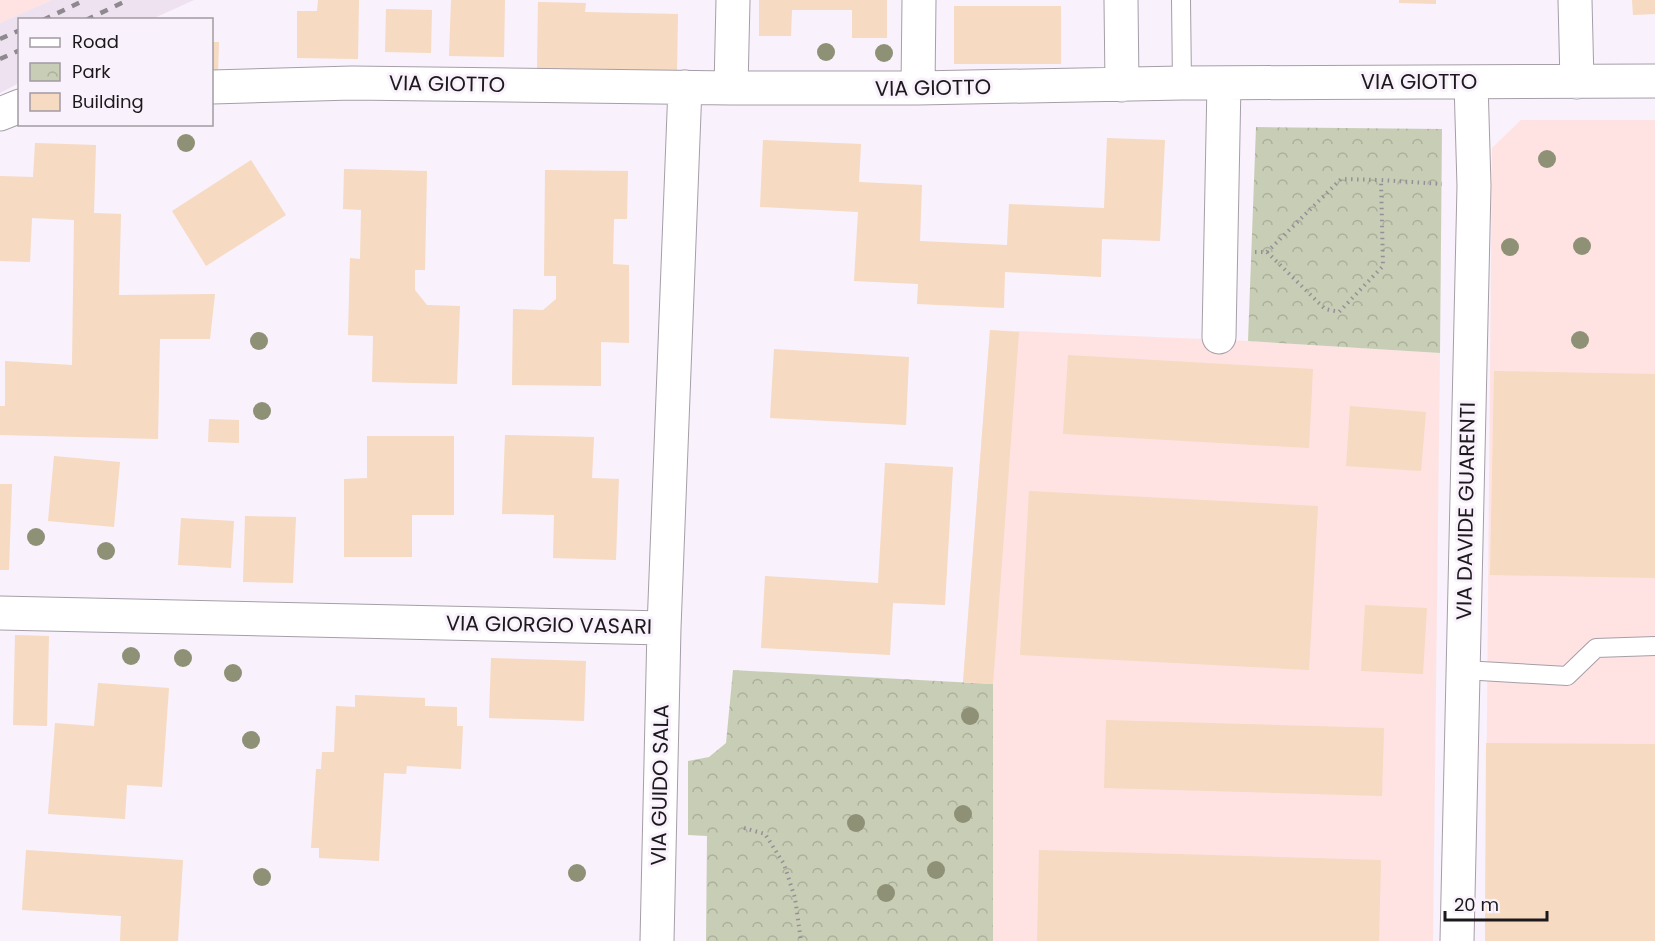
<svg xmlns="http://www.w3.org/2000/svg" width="1655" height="941" viewBox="0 0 1655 941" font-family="Poppins,sans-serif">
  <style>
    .industrial { fill: #fee3e2 }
    .built { fill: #eee1f0 }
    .park { fill: url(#park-crowns) }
    .building { fill: #f6dac1 }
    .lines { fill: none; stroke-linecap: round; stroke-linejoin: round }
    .service-casing { stroke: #a69ea7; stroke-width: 20 }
    .minor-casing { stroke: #a69ea7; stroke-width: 35 }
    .path { stroke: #959097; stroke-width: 4; stroke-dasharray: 1.5 4.5; stroke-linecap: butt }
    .service { stroke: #fff; stroke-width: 18 }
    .minor { stroke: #fff; stroke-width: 33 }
    .rail { stroke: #8e888f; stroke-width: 4.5; stroke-dasharray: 8 8; stroke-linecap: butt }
    .tree { fill: #8f9177 }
    .labels { text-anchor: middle; stroke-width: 6; stroke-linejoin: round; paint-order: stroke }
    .street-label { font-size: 21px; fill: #1c191c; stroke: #f9f1fb }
  </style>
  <defs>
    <pattern id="park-crowns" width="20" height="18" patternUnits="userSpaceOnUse" patternTransform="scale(1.5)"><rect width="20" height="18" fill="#c8ceb5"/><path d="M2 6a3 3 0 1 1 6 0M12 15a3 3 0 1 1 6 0" fill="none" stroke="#abb09b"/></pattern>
  </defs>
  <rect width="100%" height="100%" fill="#f9f1fb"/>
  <!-- industrial -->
  <path class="industrial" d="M0,0h52l-52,23z
    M1521,120h134v821h-170l7,-793z
    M990,330l258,11 192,12 -7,588h-440v-257l-30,-2z"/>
  <!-- built -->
  <path class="built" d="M52,0h142l-42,19 -132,1 -1,63 -19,10v-70z"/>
  <!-- park -->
  <path class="park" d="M1256,127l186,2 -2,224 -192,-12z
    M733,670l260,14v257h-287l1,-105 -19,-1v-74l21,-4 17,-14z"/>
  <!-- building -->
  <path class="building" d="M318,0h41l-1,59 -61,-1v-47h20z
    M451,0h54l-1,57 -55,-1z
    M759,0h128v38h-35v-28h-60l-1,26h-32z
    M1399,0h37v4l-37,-1z
    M1632,0h23v14l-22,1z
    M538,2l48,1 -1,9 93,2 -1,58 -140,-3z
    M954,6h107v58h-107z
    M386,9l46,1 -1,43 -46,-1z
    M212,42h7l-1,32h-6z
    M1107,138l58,2 -5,101 -58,-2 -1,38 -96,-5 -1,36 -87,-4 1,-20 -64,-3 4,-69 -98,-5 3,-67 98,4 -2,38 63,3 -2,56 87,4 2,-41 95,4z
    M35,143l61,2 -2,68 27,1 -2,81 96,-1 -5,45h-50l-2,100 -158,-4v-29h5v-45l67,4 2,-145 -42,-2 -2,44 -30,-1v-85l33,1z
    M251,160l35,55 -80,51 -34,-55z
    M344,169l83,2 -2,99h-10v20l12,15 33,1 -3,78 -85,-2 1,-46 -25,-1 2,-77 10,1 1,-49 -18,-1z
    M545,170l83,1 -1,48h-13l-1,45 16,1v78l-28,-1v44l-89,-1 1,-76 30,1 13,-11v-23h-12z
    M990,330l29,2 -26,352 -30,-2z
    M774,349l135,8 -3,68 -136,-7z
    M1068,355l245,14 -4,79 -246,-14z
    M1494,371l161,3v204l-165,-3z
    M1350,406l76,6 -5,59 -75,-5z
    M209,419l30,1v23l-31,-1z
    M505,435l89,2 -2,41 27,1 -3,81 -63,-2 1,-43 -52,-1z
    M367,436h87v79h-42v42h-68v-78l23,-1z
    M54,456l66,6 -6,65 -66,-6z
    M885,463l68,4 -8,138 -52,-2 -3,52 -129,-7 4,-72 113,7z
    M0,484h12l-3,86h-9z
    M1029,491l289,15 -9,164 -289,-15z
    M245,516l51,1 -3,66 -50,-1z
    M181,518l53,3 -3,47 -53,-3z
    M1365,605l62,3 -4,66 -62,-3z
    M15,635l34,1 -2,90 -34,-1z
    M491,658l95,3 -2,60 -95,-3z
    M98,683l71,5 -7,99 -35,-2 -2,34 -77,-5 7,-91 39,3z
    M355,695l70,3v8l32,1v19h6l-2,43 -54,-3 -1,8 -22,-1 -5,88 -60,-3v-10h-8l5,-79h5l1,-17h12l2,-46 19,1z
    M1106,720l278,8 -2,68 -278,-8z
    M1486,743l169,1v197h-170z
    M26,850l157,10 -5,81h-58l1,-25 -99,-6z
    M1039,850l342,10 -2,81h-342z"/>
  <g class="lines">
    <!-- service casing -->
    <g class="service-casing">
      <path id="service" d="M1181,0l1,83
        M1463,670l104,6 29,-28 59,-2"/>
    </g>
    <!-- minor casing -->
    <g class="minor-casing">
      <path id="minor" d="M1121,0l1,85
        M1575,0l2,82
        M212,87l140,-4 379,5h187l264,-5 473,-2
        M731,88l2,-88
        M918,88l1,-88
        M0,114l20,-8
        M1219,337l5,-254
        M0,613l664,15 21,-541
        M657,941l7,-313
        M1457,941l17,-755 -3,-104"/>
    </g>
    <!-- path -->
    <path class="path" d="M1255,252h12l58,57 14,3 44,-46 -2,-86 61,4
      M1267,252l74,-73 40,1
      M744,828l21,6 19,30 11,34 6,43"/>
    <!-- service -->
    <use href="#service" class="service"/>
    <!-- minor -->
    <use href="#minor" class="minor"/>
    <!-- rail -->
    <path class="rail" d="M43,20l42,-20
      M86,20l42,-20
      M0,39l20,-9
      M0,59l20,-9"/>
  </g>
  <!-- trees -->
  <g class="tree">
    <circle cx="826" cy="52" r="9"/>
    <circle cx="884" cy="53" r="9"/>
    <circle cx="186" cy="143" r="9"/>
    <circle cx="1547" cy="159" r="9"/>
    <circle cx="1582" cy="246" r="9"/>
    <circle cx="1510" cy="247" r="9"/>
    <circle cx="1580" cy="340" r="9"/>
    <circle cx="259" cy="341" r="9"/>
    <circle cx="262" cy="411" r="9"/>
    <circle cx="36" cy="537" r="9"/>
    <circle cx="106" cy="551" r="9"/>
    <circle cx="131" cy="656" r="9"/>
    <circle cx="183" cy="658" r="9"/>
    <circle cx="233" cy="673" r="9"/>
    <circle cx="970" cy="716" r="9"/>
    <circle cx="251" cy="740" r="9"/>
    <circle cx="963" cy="814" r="9"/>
    <circle cx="856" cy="823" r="9"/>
    <circle cx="936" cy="870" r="9"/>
    <circle cx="577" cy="873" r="9"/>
    <circle cx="262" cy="877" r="9"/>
    <circle cx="886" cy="893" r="9"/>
  </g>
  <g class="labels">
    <!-- street labels -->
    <g class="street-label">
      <text x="1419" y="89">VIA GIOTTO</text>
      <text transform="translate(447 84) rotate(1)" y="7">VIA GIOTTO</text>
      <text transform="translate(933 88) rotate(-1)" y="7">VIA GIOTTO</text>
      <text transform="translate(1466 511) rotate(-89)" y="7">VIA DAVIDE GUARENTI</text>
      <text transform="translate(549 625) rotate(1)" y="7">VIA GIORGIO VASARI</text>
      <text transform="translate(660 785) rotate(-89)" y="7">VIA GUIDO SALA</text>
    </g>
  </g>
  <!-- legend -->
  <rect x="18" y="18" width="195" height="108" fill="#f9f1fb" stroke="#a19ba2" stroke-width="1.5"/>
  <rect x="30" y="38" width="30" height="9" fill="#ffffff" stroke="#a19ba2" stroke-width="1.5"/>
  <text x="72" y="48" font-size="18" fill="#1c191c">Road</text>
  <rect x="30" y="63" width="30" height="18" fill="url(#park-crowns)" stroke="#a19ba2" stroke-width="1.5"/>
  <text x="72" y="78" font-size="18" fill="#1c191c">Park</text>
  <rect x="30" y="93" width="30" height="18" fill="#f6dac1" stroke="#a19ba2" stroke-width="1.5"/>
  <text x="72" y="108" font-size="18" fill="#1c191c">Building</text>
  <!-- scale -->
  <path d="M1445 911v9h102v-9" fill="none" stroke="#1c191c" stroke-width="3"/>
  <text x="1454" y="911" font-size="18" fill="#1c191c" stroke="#f9f1fb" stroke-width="4.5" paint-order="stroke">20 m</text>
</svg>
